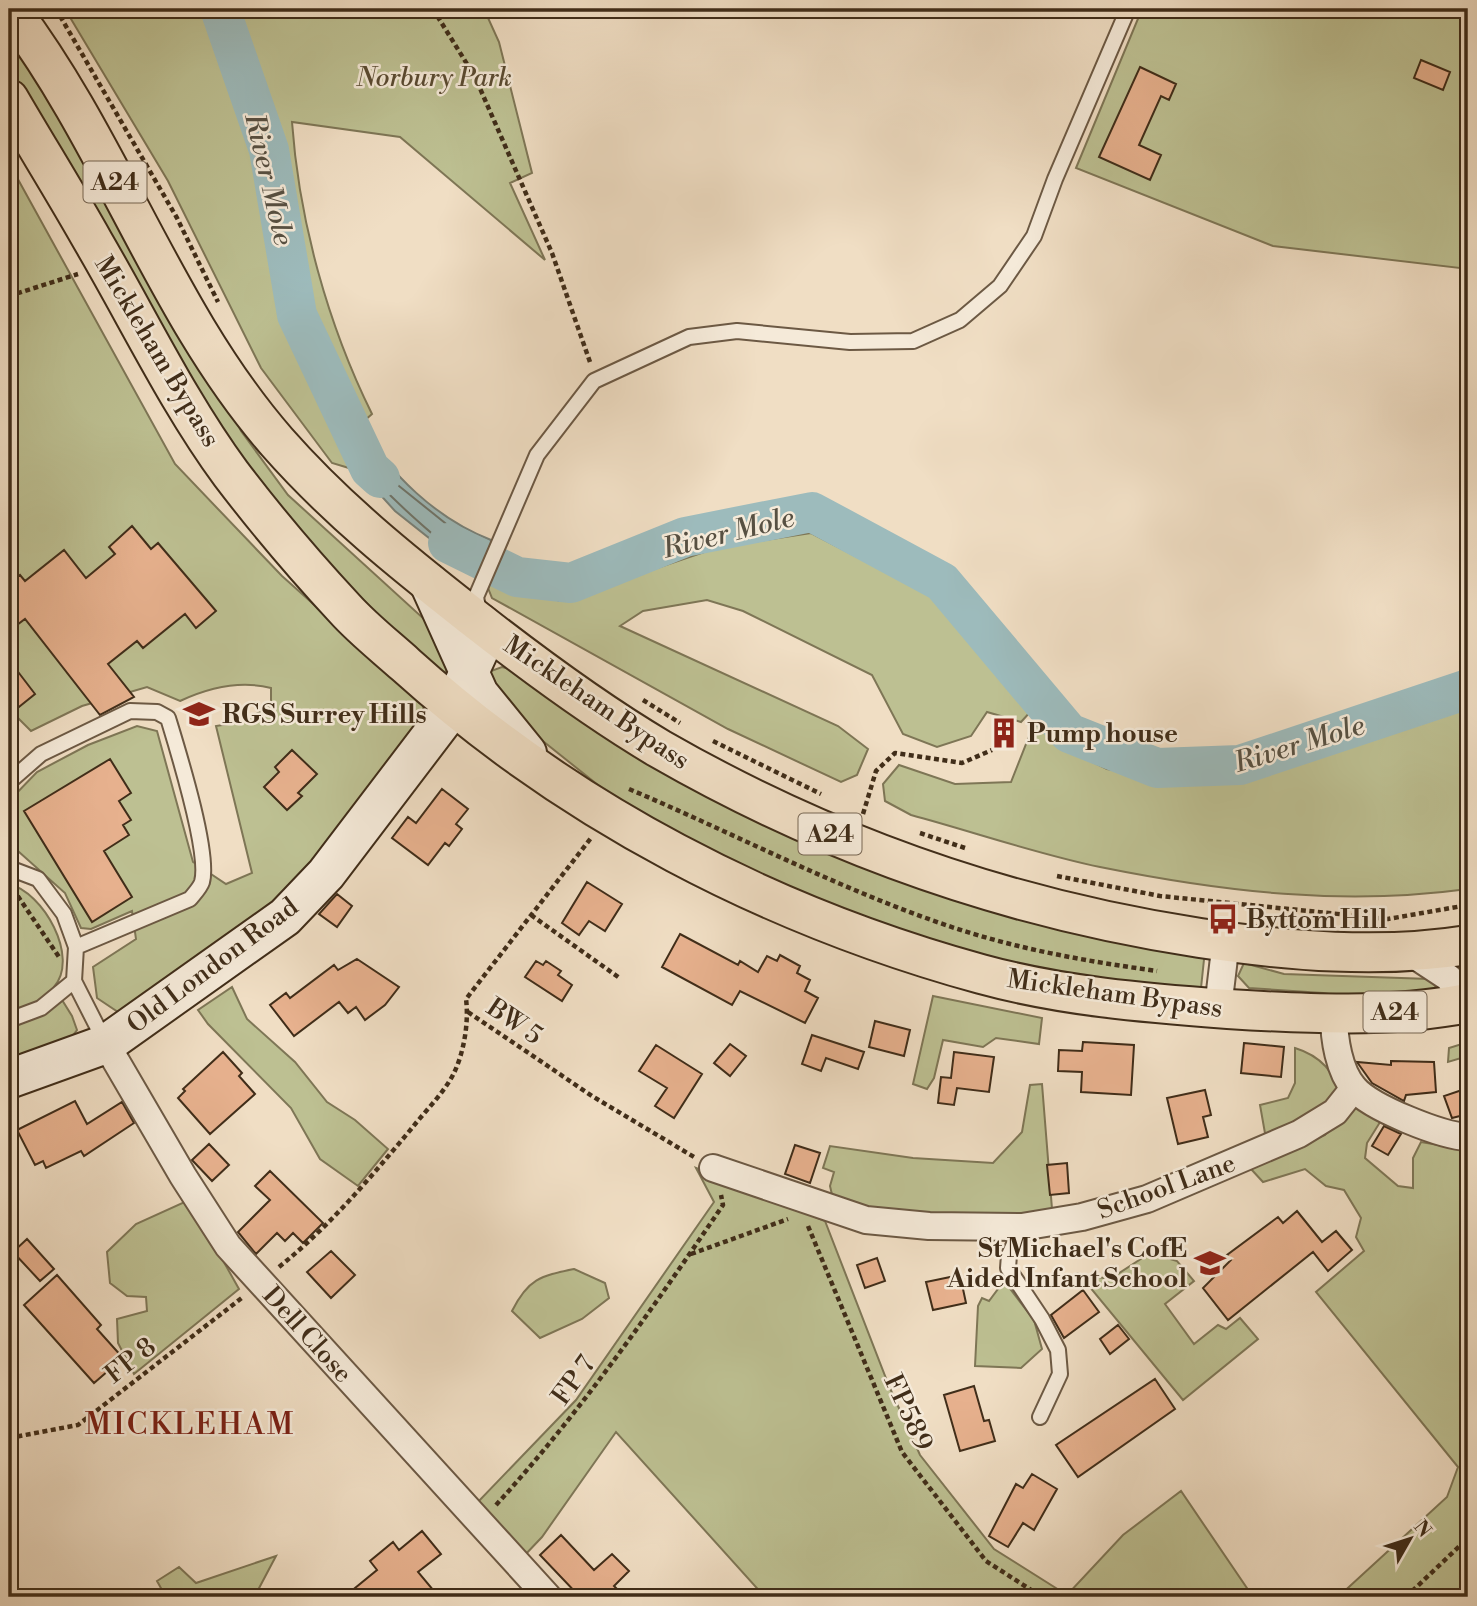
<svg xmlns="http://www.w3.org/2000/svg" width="1477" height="1606" viewBox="0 0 1477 1606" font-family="'Libre Bodoni',serif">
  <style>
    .green { fill: #bdc092; stroke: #7e7656; stroke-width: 2 }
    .water { fill: #9dbbbc; stroke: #78827b; stroke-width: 2 }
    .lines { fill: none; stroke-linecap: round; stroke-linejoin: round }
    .shore { stroke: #6e746a; stroke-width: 2 }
    .river { stroke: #9dbbbc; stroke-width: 40 }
    .building { fill: #e7b18e; stroke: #402d19; stroke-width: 2 }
    .service-casing { stroke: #6c5944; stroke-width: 18 }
    .minor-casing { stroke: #6c5944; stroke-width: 30 }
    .secondary-casing { stroke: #402d19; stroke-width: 42 }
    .trunk-casing { stroke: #402d19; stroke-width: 42 }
    .path { stroke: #402d19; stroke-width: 4.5; stroke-dasharray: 5 3.5; stroke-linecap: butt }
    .service { stroke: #f5ead9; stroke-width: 14 }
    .minor { stroke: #f5ead9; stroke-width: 26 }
    .secondary { stroke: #f5ead9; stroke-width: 38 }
    .trunk { stroke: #f0dec4; stroke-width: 38 }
    .labels { text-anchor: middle; stroke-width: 5; stroke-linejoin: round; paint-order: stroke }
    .shield { fill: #f5ead9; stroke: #766653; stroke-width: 2 }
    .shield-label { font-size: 24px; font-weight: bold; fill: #402d19 }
    .park-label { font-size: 26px; font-style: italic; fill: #594a31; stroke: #f5ead9 }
    .street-label { font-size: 26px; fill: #402d19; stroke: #f5ead9 }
    .poi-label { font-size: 26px; font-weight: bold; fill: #402d19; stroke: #f5ead9; text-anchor: start }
    .water-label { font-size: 28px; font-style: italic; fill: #575042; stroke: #f5ead9 }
    .quarter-label { font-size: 30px; letter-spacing: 2px; fill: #7a1f14; stroke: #f5ead9 }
  </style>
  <rect width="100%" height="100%" fill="#f0dec4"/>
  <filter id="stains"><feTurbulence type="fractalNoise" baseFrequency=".00286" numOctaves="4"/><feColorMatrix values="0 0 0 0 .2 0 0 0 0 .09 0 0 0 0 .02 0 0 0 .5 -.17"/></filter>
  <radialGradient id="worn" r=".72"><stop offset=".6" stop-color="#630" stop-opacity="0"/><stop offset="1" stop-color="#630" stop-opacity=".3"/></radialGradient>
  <!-- green -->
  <path class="green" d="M65,9h419l15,33 33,131 -22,10 35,77 -145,-123 -108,-15c7,99 36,203 80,292l-26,23 3,31 -17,-5 -71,-95 -93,-187z
    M1142,9h326v260l-195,-23 -197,-78z
    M9,35l201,330 31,66 47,64 136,124 25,50 -10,7c-93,-90 -181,-186 -252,-294 -65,-98 -111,-210 -178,-307z
    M9,163l166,301 107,112 142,127 -3,22 -140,181 -160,108 -24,-16 -4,-31 43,-28 -4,-28 -41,18 -10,-1 -16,-35 -56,-50v-42l28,-29 51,-27 49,-19 20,5 36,131 33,22 26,-11 -36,-147 25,-4 30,-16v-18c-31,-8 -63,0 -91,13l-33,-14 -65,19 -51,25 -22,-22z
    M811,533l126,65 95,112 -11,12 -34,-10 -16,24 -34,11 -34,-13 -31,-59 -129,-64 -36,-11 -64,11 -23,15 218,100 30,23 -11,26 -16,7 -113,-53 -236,-131 -4,-10 4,-9 68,22 159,-54z
    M502,667l14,4 163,106 526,173 -4,38 -11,9 -224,-39 -196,-69 -142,-80 -129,-103 -13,-23 5,-12z
    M1468,704v185c-125,17 -244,3 -368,-22 -63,-13 -126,-35 -189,-52l-26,-14 -2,-17 16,-19 56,19 56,-2 21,-53 10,-6 26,27 39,19 52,9 80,2 64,-19 149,-56z
    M9,884c34,8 71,73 45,103l18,29 5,14 -10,13 -58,22z
    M1244,963l40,11 146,5 9,12 -57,13 -59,-11 -74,-5 -11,-12z
    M232,987l15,32 48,43 32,40 28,18 33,29 -30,37 -38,-27 -29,-51 -83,-84 -10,-14z
    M933,996l109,22 -3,26 -43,-6 -13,9 -40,-7 -9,38 -7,11 -14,-5z
    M1468,1042v14l-20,6 1,-14z
    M1295,1048c23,7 44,25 43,50l-72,41 -6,-34 28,-7 7,-15z
    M1042,1084l10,125 -28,7 -146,-5 -45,-12 -3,-13 4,-14 -11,-4 7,-22 83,12 80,5 29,-31 8,-47z
    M1357,1106l25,13 -15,24 -2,15 33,28 15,2v-30l8,-16 47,8v447h-130l109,-100 11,-30 -142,-175 48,-41 -8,-14 5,-19 -17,-28 -18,-4 -21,-17 -42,13 -12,-13 74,-34 20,-24z
    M696,1168l129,53 64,165 31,69 74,94 73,46 56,-60 58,-44 72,106h-488l-149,-165 -74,105 -19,20 -48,-52 101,-105 138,-198z
    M189,1200l50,89 -105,85 -16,-31 -1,-24 30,-8 -1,-14 -19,-1 -17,-13 -3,-31 29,-28z
    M1150,1253l27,8 17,20 -29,23 29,40 24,-19 8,4 14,-11 18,21 -75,61 -104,-126 31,5z
    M574,1269l31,14 4,15 -27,21 -42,19 -28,-27c16,-32 28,-35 62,-42z
    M1004,1281l30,39 8,29 -21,19 -46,-2 3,-60 4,-8 7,3z
    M276,1556l-19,36 4,5h-95l-9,-16 22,-14 17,16z"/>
  <!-- water -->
  <path class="water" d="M361,424c28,50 76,95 130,116l-14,36 -82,-65 -47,-52 -2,-22z"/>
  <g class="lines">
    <!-- shore -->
    <path class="shore" d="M357,437l37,45 66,53 20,9 -6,18c-17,-1 -108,-86 -118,-105 -2,-4 -2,-11 -3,-16z"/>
    <!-- river -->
    <path class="river" d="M220,9l49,141 28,165 73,154 10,9
      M448,543l69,34 54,6 114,-46 127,-25 130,70 127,151 88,35 83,-3 228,-76"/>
  </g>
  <!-- building -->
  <path class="building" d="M1421,60l29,12 -7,18 -29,-12z
    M1140,67l36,17 -7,16 -8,-4 -22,49 22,10 -11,25 -51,-23z
    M132,526l19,23 7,-6 58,68 -20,17 -11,-14 -42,34 -6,-7 -29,23 26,33 -34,18 -75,-96 -16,12v-47l11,-9 5,6 39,-31 22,28 29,-24 -6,-7z
    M9,660l26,34 -26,21z
    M292,750l25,24 -19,19 4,3 -15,14 -23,-23 15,-15 -4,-5z
    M110,759l21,34 -12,8 12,19 -8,5 6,10 -25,16 28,46 -40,25 -68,-111z
    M442,789l26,20 -12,15 6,5 -13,17 -4,-3 -17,22 -36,-27 16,-21 8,6z
    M587,882l35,22 -17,27 -16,-10 -10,14 -17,-12z
    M337,894l15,12 -15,21 -18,-13z
    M680,934l58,31 2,-4 18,11 9,-16 10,5 3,-6 20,11 -3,7 13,7 -5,11 13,7 -13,25 -65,-32 -8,14 -70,-38z
    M357,959l42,28 -14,18 -20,15 -9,-13 -8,6 -9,-11 -45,34 -24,-31 16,-12 4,5 44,-33 4,5z
    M536,961l7,4 3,-4 15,10 -3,4 14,10 -10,16 -37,-24z
    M875,1021l35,9 -6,26 -35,-9z
    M812,1035l52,17 -6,17 -32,-11 -5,13 -19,-7z
    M1083,1042l51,3 -3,50 -50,-3 1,-20 -24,-1 1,-21 23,1z
    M1244,1043l40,4 -3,30 -40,-4z
    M730,1044l16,12 -16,20 -16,-13z
    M656,1045l46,29 -28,44 -19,-12 12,-18 -28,-17z
    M223,1052l19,21 -3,3 16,18 -45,40 -32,-36 7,-7 -2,-2z
    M954,1052l40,5 -5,35 -32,-4 -3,17 -16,-2 3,-26 10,1z
    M1391,1061l43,1 2,30 -30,3 -2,6 -32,-18 -15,-21 34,3z
    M1468,1088v26l-16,4 -8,-22z
    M1205,1090l6,25 -8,2 5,20 -30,7 -11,-46z
    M75,1101l12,23 35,-22 12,21 -50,33 -3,-5 -35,17 -3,-7 -8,4 -18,-35z
    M1384,1126l17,8 -13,21 -16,-9z
    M209,1144l20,21 -17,16 -20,-21z
    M795,1145l25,8 -10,30 -25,-9z
    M1067,1163l2,30 -19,2 -3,-30z
    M270,1171l53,52 -20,20 -10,-10 -8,8 -8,-8 -21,21 -18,-22 32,-32 -15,-14z
    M1297,1211l25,31 14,-11 16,19 -24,21 -15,-19 -85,68 -25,-32 28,-28 -4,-5 51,-38 5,6z
    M27,1239l27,30 -14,12 -27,-29z
    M331,1251l24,24 -24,23 -24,-26z
    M877,1258l8,23 -20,7 -8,-23z
    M57,1275l44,50 -4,4 26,29 -29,25 -70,-78z
    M960,1275l6,28 -33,7 -7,-28z
    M1083,1290l16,22 -35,26 -13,-23z
    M1118,1325l11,14 -19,15 -10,-15z
    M1155,1379l20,30 -97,68 -22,-32z
    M974,1386l10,35 5,-1 6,21 -35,10 -16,-56z
    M1032,1474l25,15 -23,41 -11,-7 -15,24 -19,-11 27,-52 7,4z
    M422,1531l19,23 -23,18 21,25h-95l33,-27 -7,-9 23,-19 6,8z
    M561,1535l33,35 18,-16 17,17 -15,15 11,11h-45l-40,-42z"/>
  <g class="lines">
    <!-- service casing -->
    <g class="service-casing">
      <path id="service" d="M479,612l-3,-15 61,-142 57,-74 95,-44 48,-6 113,11 63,-1 47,-21 40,-34 34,-50 21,-57 73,-170
        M9,782l32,-28 89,-43 27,1 11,6c10,33 42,135 34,164 -2,6 -8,12 -12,17l-114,48 -2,34
        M9,868l29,11 26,35 12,33
        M9,1020l32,-12 33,-27 31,61
        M1022,1227l-13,28 -1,13 34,51 16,31 2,24 -20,43"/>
    </g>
    <!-- minor casing -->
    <g class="minor-casing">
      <path id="minor" d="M1408,951l41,27 4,6 2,21
        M1218,1008l8,-67
        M1334,1016c0,23 5,55 20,72 17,20 88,48 114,49
        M106,1044l77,132 45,70 320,351
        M713,1168l153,52 63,6 93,1 60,-10 65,-18 152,-65 36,-22 19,-24"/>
    </g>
    <!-- secondary casing -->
    <g class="secondary-casing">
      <path id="secondary" d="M429,583l50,111 48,59
        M9,1079l97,-35 179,-127 41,-43 127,-167 29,-63 -1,-20"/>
    </g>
    <!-- trunk casing -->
    <g class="trunk-casing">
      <path id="trunk" d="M10,9c103,135 155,305 267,433 58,66 125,120 194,174 60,47 123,94 189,133 167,96 350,160 540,189 88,13 181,21 268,7
        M9,99c28,48 58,96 85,144 45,77 84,159 137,231 35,46 74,92 114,135 18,20 41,38 61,56 163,147 364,251 575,309 80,22 164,29 247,35 81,5 160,9 240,-6"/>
    </g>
    <!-- path -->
    <path class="path" d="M56,9l121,209 41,84
      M422,9l12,5
      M433,9l42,68 77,176 39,112
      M9,296l69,-22
      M643,700l37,23
      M713,741l108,53
      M629,789c104,44 204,97 311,134 71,25 144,38 217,48
      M863,814l13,-43 19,-18 67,10 30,-13
      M920,833l45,15
      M1057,876l103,20 228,23 80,-14
      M13,889l46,68
      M531,915l90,64
      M468,1012l124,84 102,61
      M808,1226l94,226 84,109 56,36
      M691,1254l97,-35
      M279,1267c51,-41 91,-89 133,-139 14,-18 32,-35 42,-55 10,-21 15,-51 12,-74l125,-161
      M9,1438l69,-13 165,-128
      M496,1505c84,-92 157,-197 227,-300l-2,-10
      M1406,1597l62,-59"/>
    <!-- service -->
    <use href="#service" class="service"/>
    <!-- minor -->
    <use href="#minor" class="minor"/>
    <!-- secondary -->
    <use href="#secondary" class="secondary"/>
    <!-- trunk -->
    <use href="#trunk" class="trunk"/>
  </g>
  <!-- icons -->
  <defs>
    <g id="school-bare" transform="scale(2.415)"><path d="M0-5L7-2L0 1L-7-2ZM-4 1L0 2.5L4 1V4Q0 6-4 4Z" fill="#8f2418" stroke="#f5ead9" stroke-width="2.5" paint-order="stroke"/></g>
    <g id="building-bare" transform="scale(2.415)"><path d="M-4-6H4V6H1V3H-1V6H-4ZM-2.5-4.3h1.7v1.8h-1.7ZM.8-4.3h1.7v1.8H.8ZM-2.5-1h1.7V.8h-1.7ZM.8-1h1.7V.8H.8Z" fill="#8f2418" stroke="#f5ead9" stroke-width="2.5" paint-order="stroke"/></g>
    <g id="bus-bare" transform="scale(2.415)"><path d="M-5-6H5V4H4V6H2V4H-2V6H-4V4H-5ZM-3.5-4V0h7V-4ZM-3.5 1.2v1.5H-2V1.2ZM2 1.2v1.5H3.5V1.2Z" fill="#8f2418" stroke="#f5ead9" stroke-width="2.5" paint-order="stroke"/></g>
  </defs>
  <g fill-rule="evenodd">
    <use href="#school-bare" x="199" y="714"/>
    <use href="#building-bare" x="1004" y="733"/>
    <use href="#bus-bare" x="1223" y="919"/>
    <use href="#school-bare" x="1210" y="1263"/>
  </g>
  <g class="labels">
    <!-- shield labels -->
    <g class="shield">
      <rect x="83.5" y="161.5" width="63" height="41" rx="5"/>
      <rect x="798.5" y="813.5" width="63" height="41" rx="5"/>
      <rect x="1363.5" y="991.5" width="63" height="41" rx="5"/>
    </g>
    <g class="shield-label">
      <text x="115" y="190">A24</text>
      <text x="830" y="842">A24</text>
      <text x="1395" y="1020">A24</text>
    </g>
    <!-- park labels -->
    <g class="park-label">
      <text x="434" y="86">Norbury Park</text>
    </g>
    <!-- street labels -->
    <g class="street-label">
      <text transform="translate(158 351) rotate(59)" y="9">Mickleham Bypass</text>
      <text transform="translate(597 702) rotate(34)" y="9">Mickleham Bypass</text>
      <text transform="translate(212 965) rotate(-37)" y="9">Old London Road</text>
      <text transform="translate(1115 993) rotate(8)" y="9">Mickleham Bypass</text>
      <text transform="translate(515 1021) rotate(34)" y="9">BW 5</text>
      <text transform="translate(1166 1186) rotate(-20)" y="9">School Lane</text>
      <text transform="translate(308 1334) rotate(48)" y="9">Dell Close</text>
      <text transform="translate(130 1360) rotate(-38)" y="9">FP 8</text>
      <text transform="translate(573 1380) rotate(-54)" y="9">FP 7</text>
      <text transform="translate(909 1412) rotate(65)" y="9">FP589</text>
    </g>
    <!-- poi labels -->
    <g class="poi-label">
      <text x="222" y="723">RGS Surrey Hills</text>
      <text x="1027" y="742">Pump house</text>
      <text x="1246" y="928">Byttom Hill</text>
      <text x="1187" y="1257" text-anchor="end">St Michael's CofE<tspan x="1187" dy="30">Aided Infant School</tspan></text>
    </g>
    <!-- water labels -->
    <g class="water-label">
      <text transform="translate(270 179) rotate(77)" y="10">River Mole</text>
      <text transform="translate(728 532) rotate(-14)" y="10">River Mole</text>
      <text transform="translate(1299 743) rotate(-17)" y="10">River Mole</text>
    </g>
    <!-- quarter labels -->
    <g class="quarter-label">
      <text x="190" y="1434">MICKLEHAM</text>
    </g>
  </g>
  <!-- margin -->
  <rect width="1477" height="1606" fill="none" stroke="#f0dec4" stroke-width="35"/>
  <rect x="10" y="10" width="1456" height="1585" fill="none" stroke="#402d19" stroke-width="3.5"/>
  <rect x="18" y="18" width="1442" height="1571" fill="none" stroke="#402d19" stroke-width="2"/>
  <!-- north arrow -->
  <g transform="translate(1410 1539) rotate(51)" stroke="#f5ead9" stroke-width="5" paint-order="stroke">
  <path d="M0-5L12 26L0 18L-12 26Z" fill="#402d19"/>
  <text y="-10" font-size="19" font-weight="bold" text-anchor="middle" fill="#402d19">N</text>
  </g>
  <rect width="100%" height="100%" filter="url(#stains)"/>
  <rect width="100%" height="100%" fill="url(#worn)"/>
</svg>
